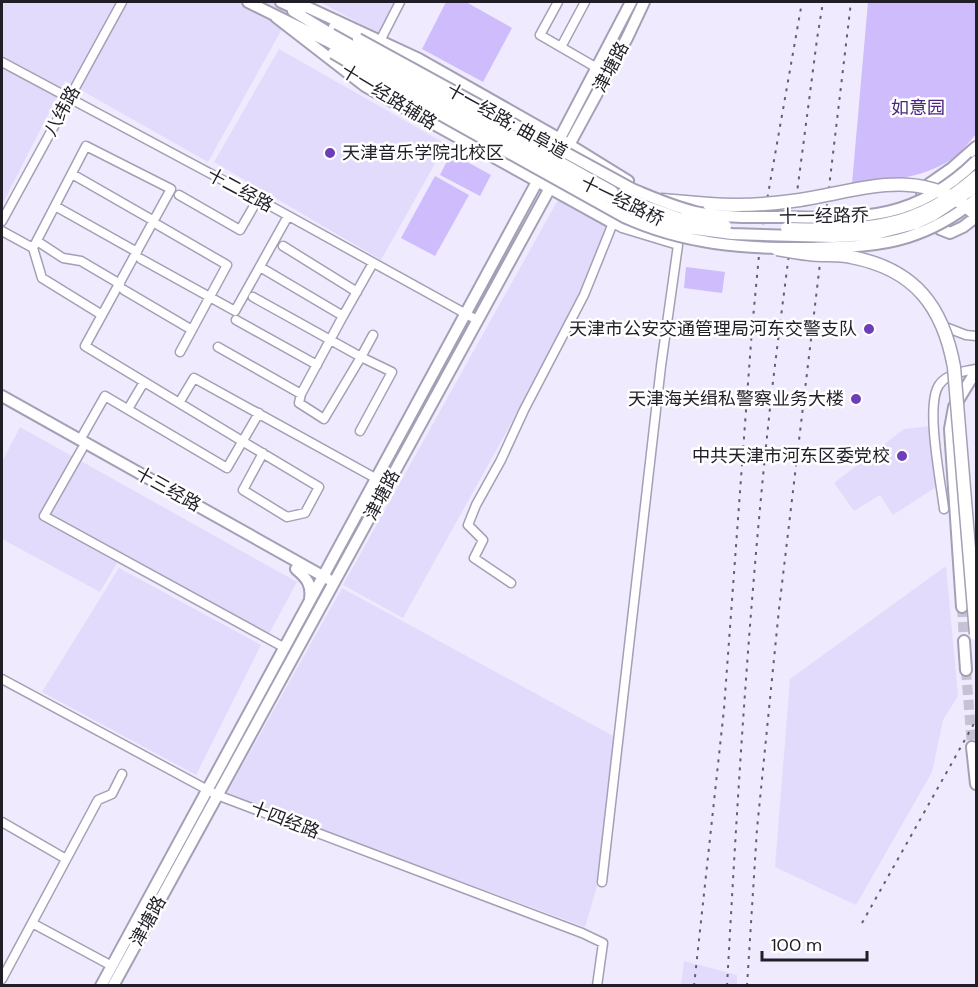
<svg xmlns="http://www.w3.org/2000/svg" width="978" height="987" viewBox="0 0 978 987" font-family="'DM Sans','Noto Sans SC',sans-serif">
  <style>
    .built { fill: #e3dbfb }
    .green { fill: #cebcfc }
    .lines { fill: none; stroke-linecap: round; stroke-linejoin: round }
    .major-tunnel { stroke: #c6c1d3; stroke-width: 10; stroke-dasharray: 10 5; stroke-linecap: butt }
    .minor-casing { stroke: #a59fb6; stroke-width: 11 }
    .major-casing { stroke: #a59fb6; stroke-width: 14 }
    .highway-casing { stroke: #a59fb6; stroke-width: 15 }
    .minor { stroke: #fff; stroke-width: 8 }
    .major { stroke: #fff; stroke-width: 10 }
    .highway { stroke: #fff; stroke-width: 12 }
    .rail { stroke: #635f6b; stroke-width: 2; stroke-dasharray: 3 6; stroke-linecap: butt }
    .major-bridge-casing { stroke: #a59fb6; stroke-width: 14; stroke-linecap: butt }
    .highway-bridge-casing { stroke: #a59fb6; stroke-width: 15; stroke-linecap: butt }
    .major-bridge { stroke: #fff; stroke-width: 10 }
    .highway-bridge { stroke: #fff; stroke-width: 12 }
    .poi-dot { fill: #6d3eb5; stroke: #fff; stroke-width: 2 }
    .labels { text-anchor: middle; stroke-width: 5; stroke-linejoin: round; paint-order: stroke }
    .street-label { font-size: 18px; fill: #211e27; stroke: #fff }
    .park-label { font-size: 18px; fill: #4a2680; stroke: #fff }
    .poi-label { font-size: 18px; fill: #211e27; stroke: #fff; text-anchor: end }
  </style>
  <rect width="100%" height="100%" fill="#efeafe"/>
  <!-- built -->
  <path class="built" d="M2,2h295l-89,160 -143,-81 -63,124z
    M320,2h76l-18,31z
    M279,49l167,95 -65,116 -167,-98z
    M559,198l56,30 -32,66 -180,324 -60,-33z
    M931,426l8,59 -46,30 -13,-20 -26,16 -20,-28 70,-54z
    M20,427l277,155 -33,61 -147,-80 -17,29 -98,-53v-77z
    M946,566l12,130 -15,24 -11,52 -76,133 -81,-38 15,-188z
    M119,568l142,77 -65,130 -154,-83z
    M342,588l275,150 -19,145 -13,44 -359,-132z
    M684,961l53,14v10h-56z"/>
  <!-- green -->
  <path class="green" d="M446,2h20l46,26 -29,54 -61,-33z
    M868,2h108v132c-6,7 -12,15 -19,21 -30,24 -69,25 -105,29z
    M451,153l40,22 -11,21 -40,-21z
    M435,176l34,19 -34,61 -34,-18z
    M686,267l39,5 -3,21 -38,-5z"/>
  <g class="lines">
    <!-- major-tunnel -->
    <path class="major-tunnel" d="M962,607l2,34
      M966,670l6,77"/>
    <!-- minor casing -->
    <g class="minor-casing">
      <path id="minor" d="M558,2l-18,33 57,33
        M380,41l20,-39
        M561,47l24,-45
        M2,62l256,137 219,121
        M86,146l85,43 -69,126 -60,-37 -9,-30z
        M72,174l82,47
        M179,195l61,35 18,-31
        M55,206l82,46
        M2,221l120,-219
        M158,225l69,40 -47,87
        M2,231l31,17
        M37,241l26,17 18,3 39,23
        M283,246l74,46
        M141,259l94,52 53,-95
        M124,290l68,40
        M253,297l108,60 -37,62 -25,-16 2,-9
        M102,315l-17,31 157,95 77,46 -14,26 -18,4 -44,-27 20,-37
        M343,316l30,-53
        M236,320l81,45
        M940,325l26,10 10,1
        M218,347l83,47 42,-78 -83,-49
        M179,403l15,-25 183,101
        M128,409l16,-27
        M360,431l32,-59 -31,-15 12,-22
        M80,440l25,-44 122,72 32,-55
        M82,449l-38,67 241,132
        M944,509c-3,-26 -19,-104 -5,-124 7,-11 25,-14 37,-16
        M511,583l-37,-25 9,-18 -15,-15 8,-20 25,-45 23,-50 60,-115 29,-72 9,5 56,17 -17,121 -59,516
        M2,679l215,116 365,138 21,10 -6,43
        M2,822l64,37
        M32,923l80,43
        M2,979l96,-179 14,-6 10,-20"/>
    </g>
    <!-- major casing -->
    <g class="major-casing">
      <path id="major" d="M248,2l79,39
        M281,2l20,9
        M293,11l38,23
        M276,17l89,69 248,137 15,-42 -68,-42 -141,-80 -123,-57
        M334,27l24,12
        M922,193l7,-9 23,-16 24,-21
        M931,218l9,11 10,4 13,-6 13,-10
        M2,396l326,183
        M296,569c11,9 16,16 14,30
        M962,607l-12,-178 4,-22 22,-36
        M964,641l2,29
        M972,747l4,37
        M101,986l437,-806 93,-178
        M113,986l437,-798 19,-43 58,-107 17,-36"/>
    </g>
    <!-- highway casing -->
    <g class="highway-casing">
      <path id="highway" d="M662,200l47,4"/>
    </g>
    <!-- minor -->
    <use href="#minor" class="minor"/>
    <!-- major -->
    <use href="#major" class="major"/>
    <!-- highway -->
    <use href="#highway" class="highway"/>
    <!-- rail -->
    <path class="rail" d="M862,923l114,-203
      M694,986l30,-277 28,-380 9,-95 41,-232
      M727,986c11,-199 23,-398 45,-596 14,-117 30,-234 45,-351l6,-37
      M747,986l10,-157 22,-220 72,-607"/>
    <!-- major-bridge casing -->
    <g class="major-bridge-casing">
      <path id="major-bridge" d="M331,34l281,157
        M358,39l274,150c22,9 44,19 68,24 29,5 58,4 87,4 78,2 130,2 189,-56
        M327,41l270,150 53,27 29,9 53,7 101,3 39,-2 43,-11 17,-8 44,-29
        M333,53l47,28 244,136c59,27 120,32 184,31 34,-1 68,-1 100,-11 25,-8 48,-21 68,-38
        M634,202l45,16 47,8
        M786,228c77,2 129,2 190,-52"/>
    </g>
    <!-- highway-bridge casing -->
    <g class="highway-bridge-casing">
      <path id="highway-bridge" d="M709,204c28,2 55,1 83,-3 63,-8 126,-38 181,11
        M777,249c11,2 22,4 32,5 14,2 29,0 42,3 64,12 92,50 103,110l22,267"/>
    </g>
    <!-- major-bridge -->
    <use href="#major-bridge" class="major-bridge"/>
    <!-- highway-bridge -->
    <use href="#highway-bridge" class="highway-bridge"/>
  </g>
  <!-- markers -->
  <g class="poi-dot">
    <circle cx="330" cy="153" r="6"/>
    <circle cx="869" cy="329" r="6"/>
    <circle cx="856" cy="399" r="6"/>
    <circle cx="902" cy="456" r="6"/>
  </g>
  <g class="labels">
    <!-- street labels -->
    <g class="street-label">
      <text transform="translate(611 67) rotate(-62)" y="6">津塘路</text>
      <text transform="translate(389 97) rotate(31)" y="6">十一经路辅路</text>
      <text transform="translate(62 111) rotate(-61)" y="6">八纬路</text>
      <text transform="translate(507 121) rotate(29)" y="6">十一经路; 曲阜道</text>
      <text transform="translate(240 190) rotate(28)" y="6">十二经路</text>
      <text transform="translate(622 201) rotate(26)" y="6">十一经路桥</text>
      <text transform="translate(824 216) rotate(-1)" y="6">十一经路乔</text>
      <text transform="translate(168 489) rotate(29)" y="6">十三经路</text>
      <text transform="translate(382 495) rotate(-62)" y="6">津塘路</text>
      <text transform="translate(285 820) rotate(21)" y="6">十四经路</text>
      <text transform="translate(148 921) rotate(-61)" y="6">津塘路</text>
    </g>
    <!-- park labels -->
    <g class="park-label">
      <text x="918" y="114">如意园</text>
    </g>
    <!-- poi labels -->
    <g class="poi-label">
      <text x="342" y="159" text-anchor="start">天津音乐学院北校区</text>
      <text x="857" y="335">天津市公安交通管理局河东交警支队</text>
      <text x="844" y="405">天津海关缉私警察业务大楼</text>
      <text x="890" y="462">中共天津市河东区委党校</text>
    </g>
  </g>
  <!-- border -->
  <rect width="978" height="987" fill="none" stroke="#211e27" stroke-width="6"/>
  <!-- scale -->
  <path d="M762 951v9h105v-9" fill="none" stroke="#211e27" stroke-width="3"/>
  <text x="771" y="951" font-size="18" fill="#211e27" stroke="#ffffff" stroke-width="4.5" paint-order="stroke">100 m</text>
</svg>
